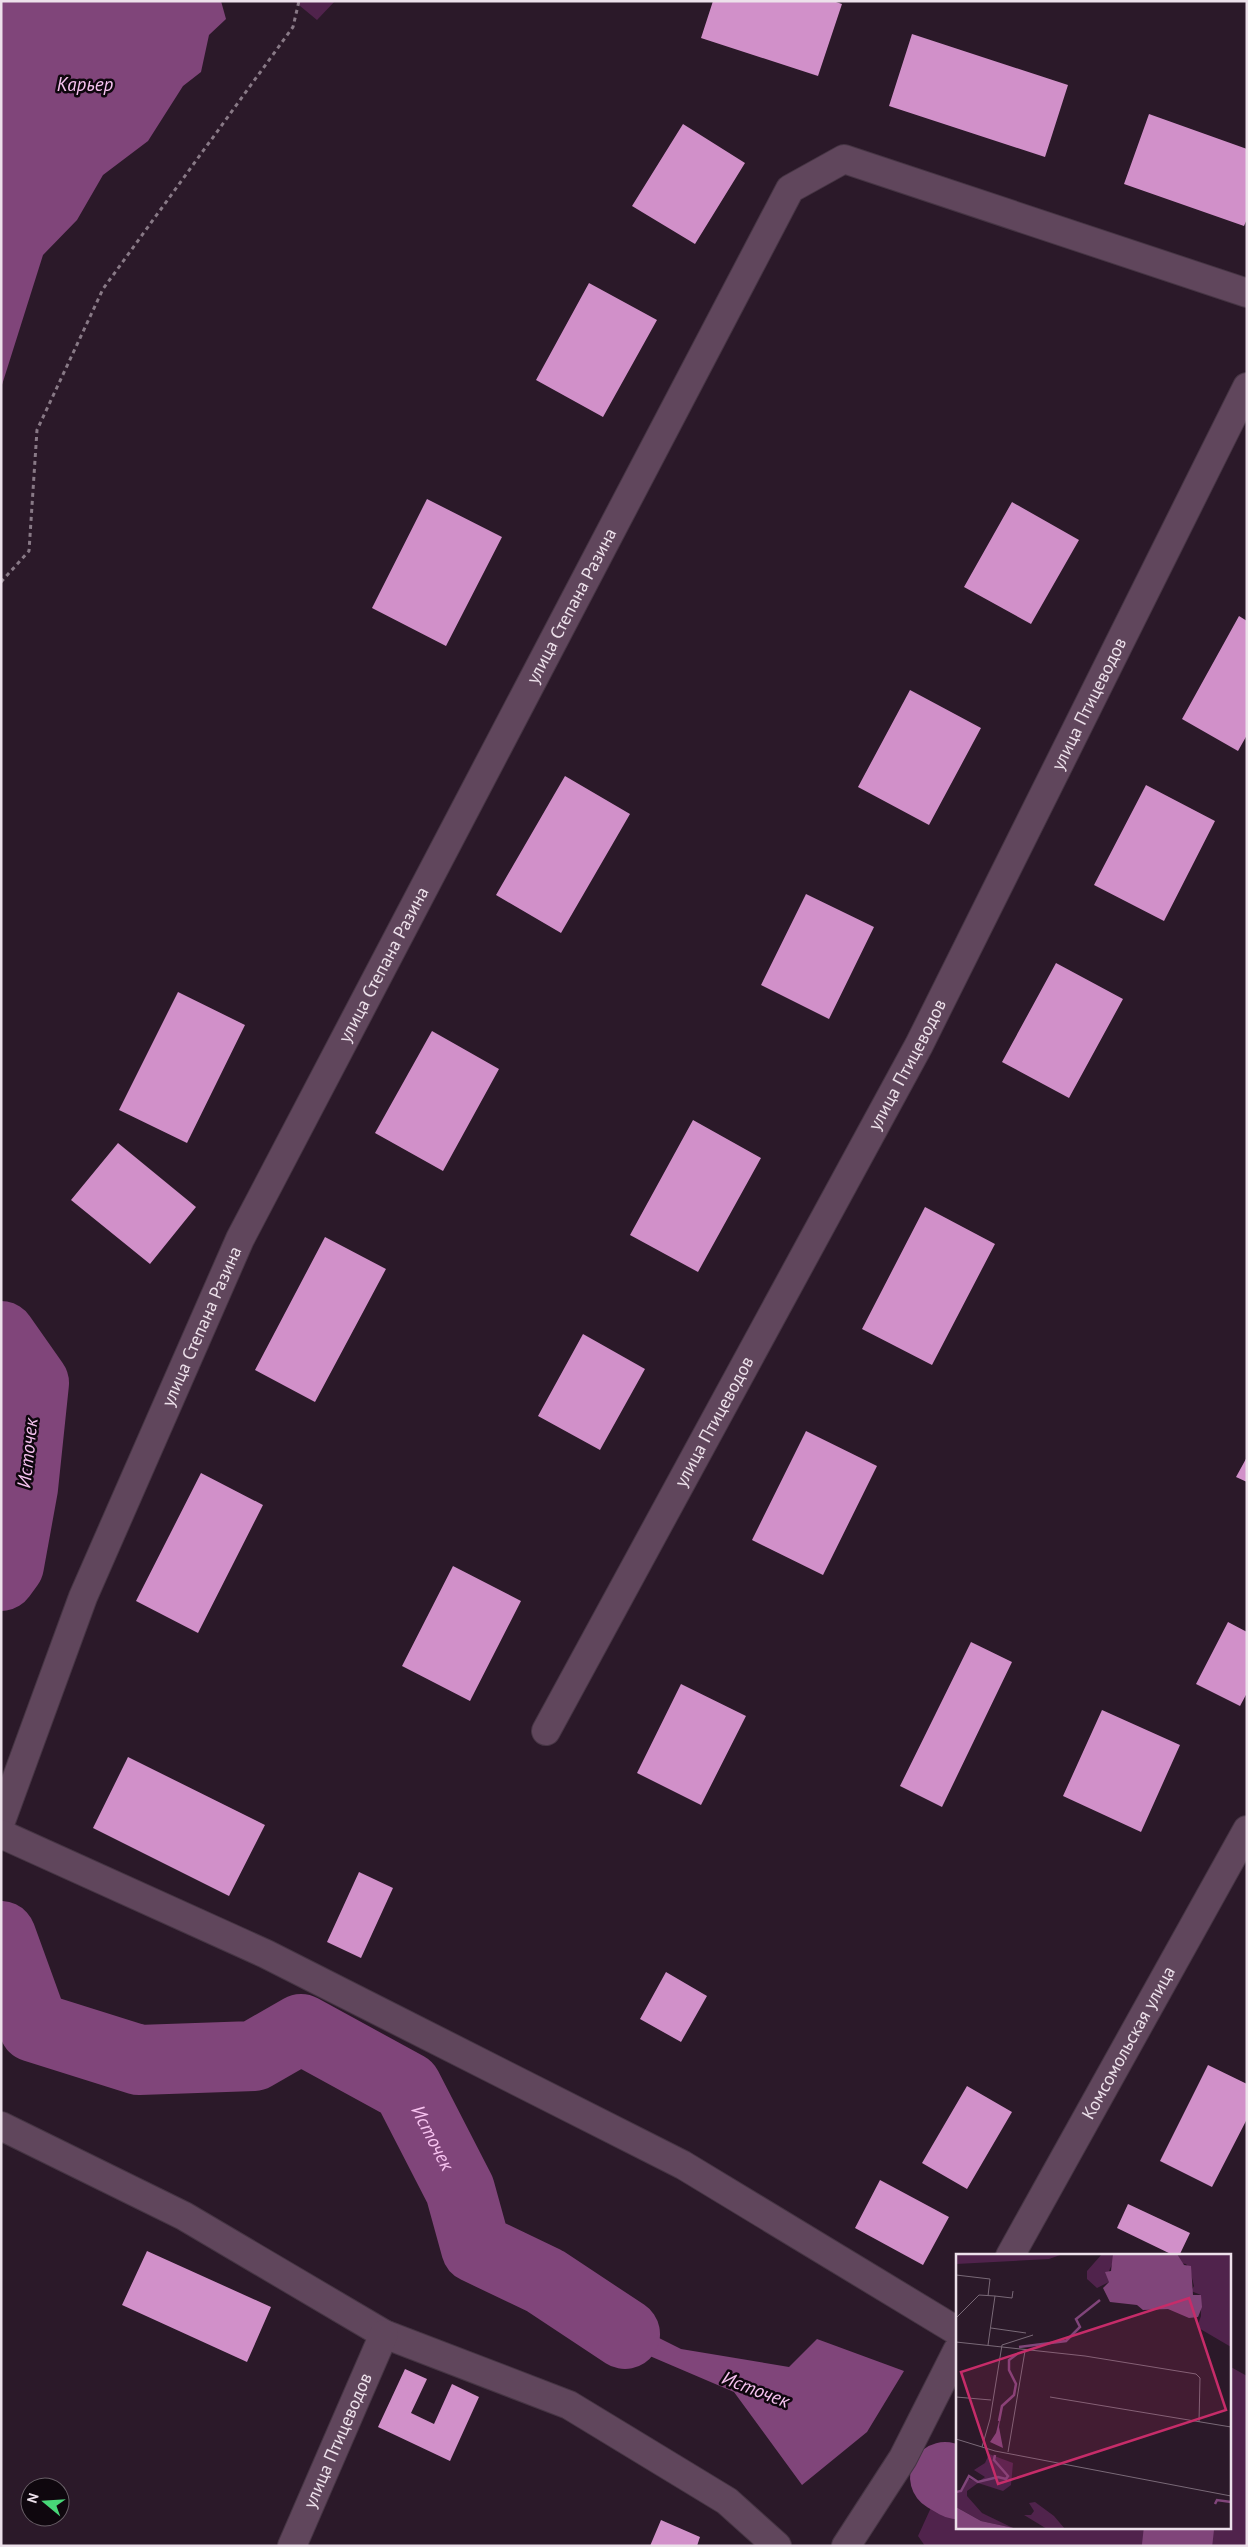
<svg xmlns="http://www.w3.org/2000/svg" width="1248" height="2547" viewBox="0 0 1248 2547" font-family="'PT Sans',sans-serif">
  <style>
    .green { fill: #50234c }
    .water { fill: #80457a }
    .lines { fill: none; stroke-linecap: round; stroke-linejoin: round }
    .river { stroke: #80457a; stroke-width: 70 }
    .building { fill: #d190c9 }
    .minor-casing { stroke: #463544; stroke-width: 30 }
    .path { stroke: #887986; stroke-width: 3; stroke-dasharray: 4 4; stroke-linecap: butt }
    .minor { stroke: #60465c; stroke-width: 28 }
    .labels { text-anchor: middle; stroke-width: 5; stroke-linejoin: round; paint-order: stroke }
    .street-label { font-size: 18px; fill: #ede1eb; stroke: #0f070e }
    .water-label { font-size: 19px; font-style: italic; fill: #f7c3f0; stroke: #0f070e }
    .inset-river { fill: none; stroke: #80457a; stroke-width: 2.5 }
    .inset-road { fill: none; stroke: #796977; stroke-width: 1 }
    .view { fill: #c62c69; fill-opacity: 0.15; stroke: #c62c69; stroke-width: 2.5 }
    .inset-edge { fill: none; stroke: #ede1eb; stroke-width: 2.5 }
  </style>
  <rect width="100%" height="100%" fill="#2b1929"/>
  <!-- green -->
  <path class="green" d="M294,1h41l-18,19z
    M1229,2366l18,10v170h-322l-7,-10 27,-59 12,-14v65h272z"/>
  <!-- water -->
  <path class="water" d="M1,1h220l5,18 -17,16 -8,37 -18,14 -35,55 -45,34 -26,45 -34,35 -42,133z
    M545,2281l136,68 108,18 28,-28 87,32 -37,61 -65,53 -68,-93 -103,-44z"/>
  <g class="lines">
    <!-- river -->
    <g class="river">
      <path d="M1,1336l33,47 -11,105 -14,77 -8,11"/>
      <path id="s1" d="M1,1936l33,91 105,33 115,-4 47,-27 106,58 53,103 16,58 69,33 80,53"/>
      <path d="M945,2477l12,7"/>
      <path d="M1177,2546l2,-18"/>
    </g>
  </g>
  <!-- building -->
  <path class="building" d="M713,1h120l9,3 -24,72 -117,-38z
    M912,34l156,51 -23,72 -156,-51z
    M1149,114l98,35v70l-3,7 -120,-42z
    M683,124l62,39 -50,81 -63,-38z
    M589,283l68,37 -54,97 -67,-37z
    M427,499l75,38 -56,109 -74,-38z
    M1012,502l67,38 -48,84 -67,-37z
    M1239,616l8,5v114l-9,16 -56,-32z
    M910,690l71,38 -52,97 -71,-38z
    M565,776l65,38 -69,119 -65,-38z
    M1146,785l69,36 -51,100 -70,-36z
    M806,894l68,33 -45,92 -68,-34z
    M1056,963l67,36 -54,99 -67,-36z
    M178,992l67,33 -58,118 -68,-33z
    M432,1031l67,38 -56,102 -68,-38z
    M693,1120l68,38 -63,114 -68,-37z
    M118,1143l78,64 -46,57 -79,-64z
    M925,1207l70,37 -63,121 -70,-36z
    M325,1237l61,32 -71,133 -60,-32z
    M583,1334l62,35 -45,81 -62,-34z
    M806,1431l71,35 -54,109 -71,-35z
    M1247,1457v25l-11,-5z
    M201,1473l62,32 -65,128 -62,-32z
    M453,1566l68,35 -51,100 -68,-35z
    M1228,1622l19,10v61l-7,13 -44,-22z
    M971,1642l41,20 -70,145 -42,-21z
    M681,1684l65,32 -45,89 -64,-32z
    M1102,1710l78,35 -39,87 -78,-36z
    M128,1757l137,68 -36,71 -136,-68z
    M359,1872l34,16 -32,70 -34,-16z
    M666,1972l41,24 -26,46 -41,-23z
    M1208,2065l39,19v35l-35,68 -52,-26z
    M967,2086l45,26 -45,77 -45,-26z
    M880,2180l69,37 -26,48 -68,-37z
    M1128,2204l62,29 -11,23h-4l-58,-28z
    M147,2251l124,56 -24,55 -125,-57z
    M405,2369l22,10 -16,34 23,11 18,-40 27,13 -29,64 -72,-34z
    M661,2520l39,17 -3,9h-47z"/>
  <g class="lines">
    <!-- minor casing -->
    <g class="minor-casing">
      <g id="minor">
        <path id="s2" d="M546,1731l373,-686 328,-658"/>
        <path id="s3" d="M1,1821l82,-224 157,-358 550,-1050 54,-30 403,134"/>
        <path d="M1,1834l265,120 417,211 274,166"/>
        <path d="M1,2126l183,90 200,118 185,71 158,96 50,45"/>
        <path id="s4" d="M1010,2256l237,-426"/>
        <path id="s5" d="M292,2546l92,-212"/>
        <path d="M846,2546l57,-88 54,-107"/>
      </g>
    </g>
    <!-- path -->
    <path class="path" d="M1,582l28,-31 8,-121 66,-141 190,-262 6,-26"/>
    <!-- minor -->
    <use href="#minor" class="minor"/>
  </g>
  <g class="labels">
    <!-- street labels -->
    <g class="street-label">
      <text dy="6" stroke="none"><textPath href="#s3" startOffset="1344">улица Степана Разина</textPath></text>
      <text dy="6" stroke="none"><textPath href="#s2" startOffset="1162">улица Птицеводов</textPath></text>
      <text dy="6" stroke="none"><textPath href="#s3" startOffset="939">улица Степана Разина</textPath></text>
      <text dy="6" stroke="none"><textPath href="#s2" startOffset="758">улица Птицеводов</textPath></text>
      <text dy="6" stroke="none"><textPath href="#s3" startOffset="534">улица Степана Разина</textPath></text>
      <text dy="6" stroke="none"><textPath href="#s2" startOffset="352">улица Птицеводов</textPath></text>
      <text dy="6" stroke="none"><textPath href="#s4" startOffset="244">Комсомольская улица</textPath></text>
      <text dy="6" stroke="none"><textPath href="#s5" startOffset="115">улица Птицеводов</textPath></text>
    </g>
    <!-- water labels -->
    <g class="water-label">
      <text x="85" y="91">Карьер</text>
      <text transform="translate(27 1453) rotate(-84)" y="7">Источек</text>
      <text dy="7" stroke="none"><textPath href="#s1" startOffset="554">Источек</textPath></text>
      <text transform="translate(756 2389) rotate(21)" y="7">Источек</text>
    </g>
  </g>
  <!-- overview -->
  <g transform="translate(956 2254)">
    <rect width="275" height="275" fill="#2b1929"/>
    <path d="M0,0h107l-14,5 -93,5zM146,0h11l1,6 -5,11v11l-12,6 -10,-9v-8zM219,0h56v93l-34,-20 4,-11v-21l-10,-4 3,-5 -4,-16 -4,-6 -7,-1zM33,200l24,9 -2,22 -8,6 -25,-8 -11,8v5l15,17 31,15 -32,-7 -25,-14v-14l5,-1 6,-14 11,4 7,-5 -11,-7 11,-7zM79,248l19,14 11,13h-18l-23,-14h7l3,-4 -5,-8z" fill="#50234c"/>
    <path d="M157,0h64l7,11 7,1 2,29h8l1,12 -4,10 -9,1 -21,-9 -25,1 -6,-5 -27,-3 -7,-14 6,-6 -4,-10 6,-1zM45,159l-2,14 4,21 -13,-6 6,-9zM0,253l25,14 37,8h-62z" fill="#80457a"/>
    <path class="inset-river" d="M63,93l47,-6 14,-14 -4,-8 24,-19M43,167l3,-15 12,-11 2,-11 -7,-14v-10l8,-6M0,238l5,-1 8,-15 9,6 20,-5 8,2 2,-3 -14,-16 1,-5M259,250l2,-4 14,2"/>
    <path class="inset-road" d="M0,21l34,4 -2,17M0,64l23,-23 16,1M35,74l35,5M0,88l129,14 111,18 4,4 -1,44M32,91l7,-49 17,2 1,-7M0,143l35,3M94,143l181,30M0,185l39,12 236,45M26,193l8,-28 12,-74 31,-10M52,198l17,-101"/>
    <path class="view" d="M233,44l37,112 -228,74 -37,-112z"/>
    <rect width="275" height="275" class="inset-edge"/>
  </g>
  <!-- border -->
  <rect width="1248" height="2547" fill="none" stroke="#ede1eb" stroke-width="5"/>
  <!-- north arrow -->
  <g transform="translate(45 2502) rotate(288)"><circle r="24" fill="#0f070e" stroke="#685e66"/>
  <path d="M0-4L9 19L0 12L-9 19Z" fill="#48d778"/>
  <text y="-8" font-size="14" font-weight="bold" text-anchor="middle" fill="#ede1eb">N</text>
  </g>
</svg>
